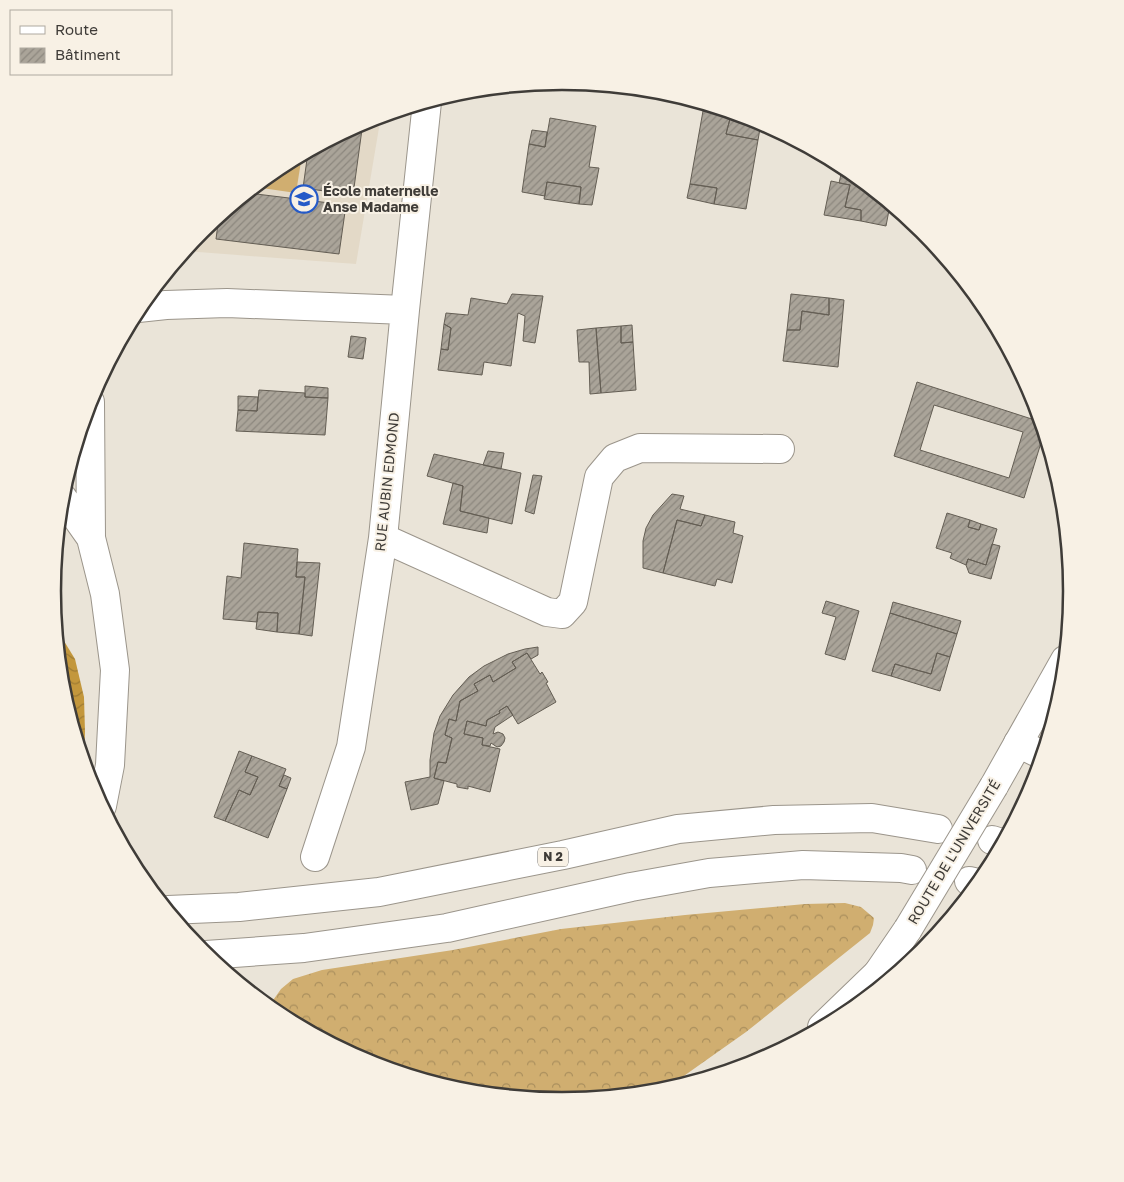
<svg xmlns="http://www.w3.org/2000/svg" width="1124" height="1182" viewBox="0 0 1124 1182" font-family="'Golos Text',sans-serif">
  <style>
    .built { fill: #e3d9c7 }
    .forest { fill: url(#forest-crowns) }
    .park { fill: #d0ae70 }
    .water { fill: url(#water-waves) }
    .building { fill: url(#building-hatch); stroke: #645e54; fill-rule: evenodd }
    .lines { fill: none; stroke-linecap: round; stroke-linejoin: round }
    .street-casing { stroke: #9b958b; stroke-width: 30 }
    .secondary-casing { stroke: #9b958b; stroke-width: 30 }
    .primary-casing { stroke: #9b958b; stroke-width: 30 }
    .street { stroke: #fff; stroke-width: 28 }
    .secondary { stroke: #fff; stroke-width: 28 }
    .primary { stroke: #fff; stroke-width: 28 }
    .secondary-bridge-casing { stroke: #9b958b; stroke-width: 30; stroke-linecap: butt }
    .secondary-bridge { stroke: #fff; stroke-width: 28 }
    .labels { text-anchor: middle; stroke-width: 4; stroke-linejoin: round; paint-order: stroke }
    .shield { fill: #f8f1e5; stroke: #76726c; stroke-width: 1 }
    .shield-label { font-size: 12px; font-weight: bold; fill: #3f3c38 }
    .poi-label { font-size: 14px; font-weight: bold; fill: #3f3c38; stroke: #f8f1e5; text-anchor: start }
    .street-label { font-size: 14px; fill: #3f3c38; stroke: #f8f1e5 }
    .rim { fill: none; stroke: #3f3c38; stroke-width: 2.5 }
  </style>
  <defs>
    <pattern id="forest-crowns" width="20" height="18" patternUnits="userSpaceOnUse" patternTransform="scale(1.25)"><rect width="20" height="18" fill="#d0ae70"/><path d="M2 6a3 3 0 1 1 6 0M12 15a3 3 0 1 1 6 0" fill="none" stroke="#aa8f5d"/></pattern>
    <pattern id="water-waves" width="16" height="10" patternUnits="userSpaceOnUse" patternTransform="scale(1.25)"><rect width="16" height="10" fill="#c3973c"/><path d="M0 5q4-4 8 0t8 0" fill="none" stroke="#a07c33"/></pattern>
    <pattern id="building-hatch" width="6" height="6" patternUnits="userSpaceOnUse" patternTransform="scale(1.25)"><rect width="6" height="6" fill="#aaa499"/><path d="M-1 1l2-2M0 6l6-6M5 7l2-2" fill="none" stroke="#8c877e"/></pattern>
  </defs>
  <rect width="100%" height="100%" fill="#eae4d8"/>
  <!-- built -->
  <path class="built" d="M381,116l-25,148 -171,-13 17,-20 77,-64 88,-47z"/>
  <!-- forest -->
  <path class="forest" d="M845,903l16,4 13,11 -1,7 -3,8 -124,99 -82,58 -3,1 -99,9 -100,-9 -95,-29 -88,-48 -10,-8 12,-17 12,-10 29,-9 131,-20 108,-21 124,-14 120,-11z"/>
  <!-- park -->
  <path class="park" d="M302,155l-6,38 -41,-6 24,-20z"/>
  <!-- water -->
  <path class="water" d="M56,628l19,31 9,38 1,35 -1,31 -22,-73z"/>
  <!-- building -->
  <path class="building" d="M703,111l28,4 -5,19 32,6 -12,69 -32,-5 3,-16 -27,-4z
    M731,115l23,4 7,4 -3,17 -32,-6z
    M550,118l46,8 -7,41 10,1 -7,37 -13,-1 2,-17 -34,-5 -2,14 -23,-4 7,-48 16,3z
    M363,122l-10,73 -50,-7 5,-36z
    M532,130l15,2 -2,15 -16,-3z
    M843,166l47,39 -4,21 -25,-5v-11l-16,-3 5,-22 -11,-2z
    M831,181l19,4 -5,22 16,3v11l-37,-6z
    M547,182l34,5 -2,17 -35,-5z
    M690,184l27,4 -3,16 -27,-6z
    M248,193l98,12 -7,49 -123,-15 3,-23z
    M512,294l31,2 -8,47 -12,-2 2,-25 -7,-3 -7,53 -27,-4 -2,13 -44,-5 3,-21 7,1 3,-22 -7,-4 2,-11 22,2 3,-17 36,6z
    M791,294l38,4v17l-27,-4 -2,19h-13z
    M829,298l15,2 -6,67 -55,-6 4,-31h13l2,-19 27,4z
    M444,324l7,4 -3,22 -7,-1z
    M632,325l1,17 -12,1v-17z
    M621,326v17l12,-1 3,48 -35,3 -5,-65z
    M596,328l5,65 -11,1 -1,-32h-10l-2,-32z
    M351,336l15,2 -3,21 -15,-2z
    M917,382l124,40 3,11 -20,65 -130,-42zM934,405l89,27 -14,46 -89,-28z
    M305,386l23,2v10l-23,-1z
    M259,390l46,3v4l23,1 -3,37 -89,-4 2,-21 19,1z
    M238,396l20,1 -1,14 -19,-1z
    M488,451l16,2 -3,16 -18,-4z
    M434,454l87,19 -9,51 -52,-13 3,-25 -36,-10z
    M533,475l9,1 -8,38 -9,-3z
    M453,483l10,3 -3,25 29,7 -2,15 -44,-9z
    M672,494l12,2 -4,13 25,6 -4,11 -24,-6 -14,53 -20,-5v-27l3,-13 7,-13z
    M947,513l23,7 -2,7 11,3 2,-6 16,5 -11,36 -18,-6 -2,6 -16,-7 2,-5 -16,-5z
    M705,515l30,7 -2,11 10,3 -11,47 -15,-4 -2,7 -52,-13 14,-53 24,6z
    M970,520l11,4 -2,6 -11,-3z
    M244,543l54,6 -2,28h9l-6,57 -22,-2 1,-19 -20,-1 -1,10 -34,-3 4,-43 14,2z
    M992,544l8,2 -9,33 -22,-6 -3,-8 2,-6 18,6z
    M297,562l23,1 -8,73 -13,-2 6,-57h-9z
    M826,601l33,10 -14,49 -20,-6 11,-37 -14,-4z
    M893,602l68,19 -4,13 -67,-21z
    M258,612l20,1 -1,19 -21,-3z
    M890,613l67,21 -7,23 -13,-4 -6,21 -36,-10 -4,12 -19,-5z
    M538,647v8l-7,4 -4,-6 -15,9 4,6 -23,14 -3,-7 -16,9 4,7 -18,10 -4,20 -7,-2 -4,16 7,3 -6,25 -8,-1 -4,16 10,3 -6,23 -27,6 -6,-28 25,-5v-17l4,-27 6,-17 13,-21 16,-18 15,-11 24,-12 17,-5z
    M527,653l13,21 2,-2 6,10 -2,1 10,19 -38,22 -11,-18 -8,5 1,2 -13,7 -1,6 -19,-5 -3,13 19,4 -1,7 18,4 -10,43 -22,-6v3l-11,-2v-3l-23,-6 4,-16 8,1 6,-25 -7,-3 4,-16 7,2 4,-20 18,-10 -4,-7 16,-9 3,7 23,-14 -4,-6z
    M937,653l13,4 -10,34 -49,-15 4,-12 36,10z
    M507,706l6,9 -18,12 -2,7 5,-2 5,2 2,4 -1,4 -3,4 -4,1 -6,-4 -1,3 -8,-1 1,-7 -19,-4 3,-13 19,5 1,-6 13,-7 -1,-2z
    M239,751l13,5 -7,16 13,5 -8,18 -11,-5 -14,31 -11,-4z
    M252,756l34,13 -7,17 8,3 -19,49 -43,-17 14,-31 11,5 8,-18 -13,-5z
    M284,775l7,3 -4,11 -8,-3z"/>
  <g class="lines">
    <!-- street casing -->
    <g class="street-casing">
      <path id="street" d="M138,308l28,-3 61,-2 178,7
        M383,538l164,74 15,2 11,-12 26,-125 16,-19 25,-10 140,1
        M315,857l36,-110 32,-209 22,-228 22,-208"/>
    </g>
    <!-- secondary casing -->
    <g class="secondary-casing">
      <path id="secondary" d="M90,402l1,136 14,56 10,76 -5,95 -8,41
        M62,497l29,41
        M994,786l71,-126
        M822,1027l56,-54 30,-44"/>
    </g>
    <!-- primary casing -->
    <g class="primary-casing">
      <path id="primary" d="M1018,743l24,12
        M992,840l10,3
        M969,881l9,2
        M168,910l71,-3 140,-15 184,-37 115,-26 96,-9 98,-2 66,11
        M206,955l98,-7 143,-20 184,-41 78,-14 94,-8 98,3 11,2
        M878,973l17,1"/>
    </g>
    <!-- street -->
    <use href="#street" class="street"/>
    <!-- secondary -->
    <use href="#secondary" class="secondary"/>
    <!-- primary -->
    <use href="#primary" class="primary"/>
    <!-- secondary-bridge casing -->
    <g class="secondary-bridge-casing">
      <path id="secondary-bridge" d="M908,929l86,-143"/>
    </g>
    <!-- secondary-bridge -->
    <use href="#secondary-bridge" class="secondary-bridge"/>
  </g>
  <!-- icons -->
  <defs>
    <g id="school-ring" transform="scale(1.4375)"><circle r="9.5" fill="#f8f1e5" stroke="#255ac8" stroke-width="1.5"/><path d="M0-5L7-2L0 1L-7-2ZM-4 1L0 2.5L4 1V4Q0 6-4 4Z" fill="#255ac8"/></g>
  </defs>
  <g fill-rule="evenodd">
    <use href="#school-ring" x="304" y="199"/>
  </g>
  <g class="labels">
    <!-- shield labels -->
    <rect class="shield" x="538" y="847.5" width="30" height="19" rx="4"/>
    <g class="shield-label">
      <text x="553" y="861">N 2</text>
    </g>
    <!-- poi labels -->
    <g class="poi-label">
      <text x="323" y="196">École maternelle<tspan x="323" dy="16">Anse Madame</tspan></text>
    </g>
    <!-- street labels -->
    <g class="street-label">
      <text transform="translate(387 482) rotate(-84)" y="5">RUE AUBIN EDMOND</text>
      <text transform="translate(954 852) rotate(-59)" y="5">ROUTE DE L'UNIVERSITÉ</text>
    </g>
  </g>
  <!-- crop -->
  <path d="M0 0H1124V1182H0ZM61 591a501 501 0 1 1 1002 0a501 501 0 1 1-1002 0Z" fill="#f8f1e5" fill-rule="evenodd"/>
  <path class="rim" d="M61 591a501 501 0 1 1 1002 0a501 501 0 1 1-1002 0Z"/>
  <!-- legend -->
  <rect x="10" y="10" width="162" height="65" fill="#f8f1e5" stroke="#aea9a0"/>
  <rect x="20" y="26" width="25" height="8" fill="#ffffff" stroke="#aea9a0"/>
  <text x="55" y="35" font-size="15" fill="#3f3c38">Route</text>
  <rect x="20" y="48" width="25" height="15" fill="url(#building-hatch)" stroke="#aea9a0"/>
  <text x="55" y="60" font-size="15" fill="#3f3c38">Bâtiment</text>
</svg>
